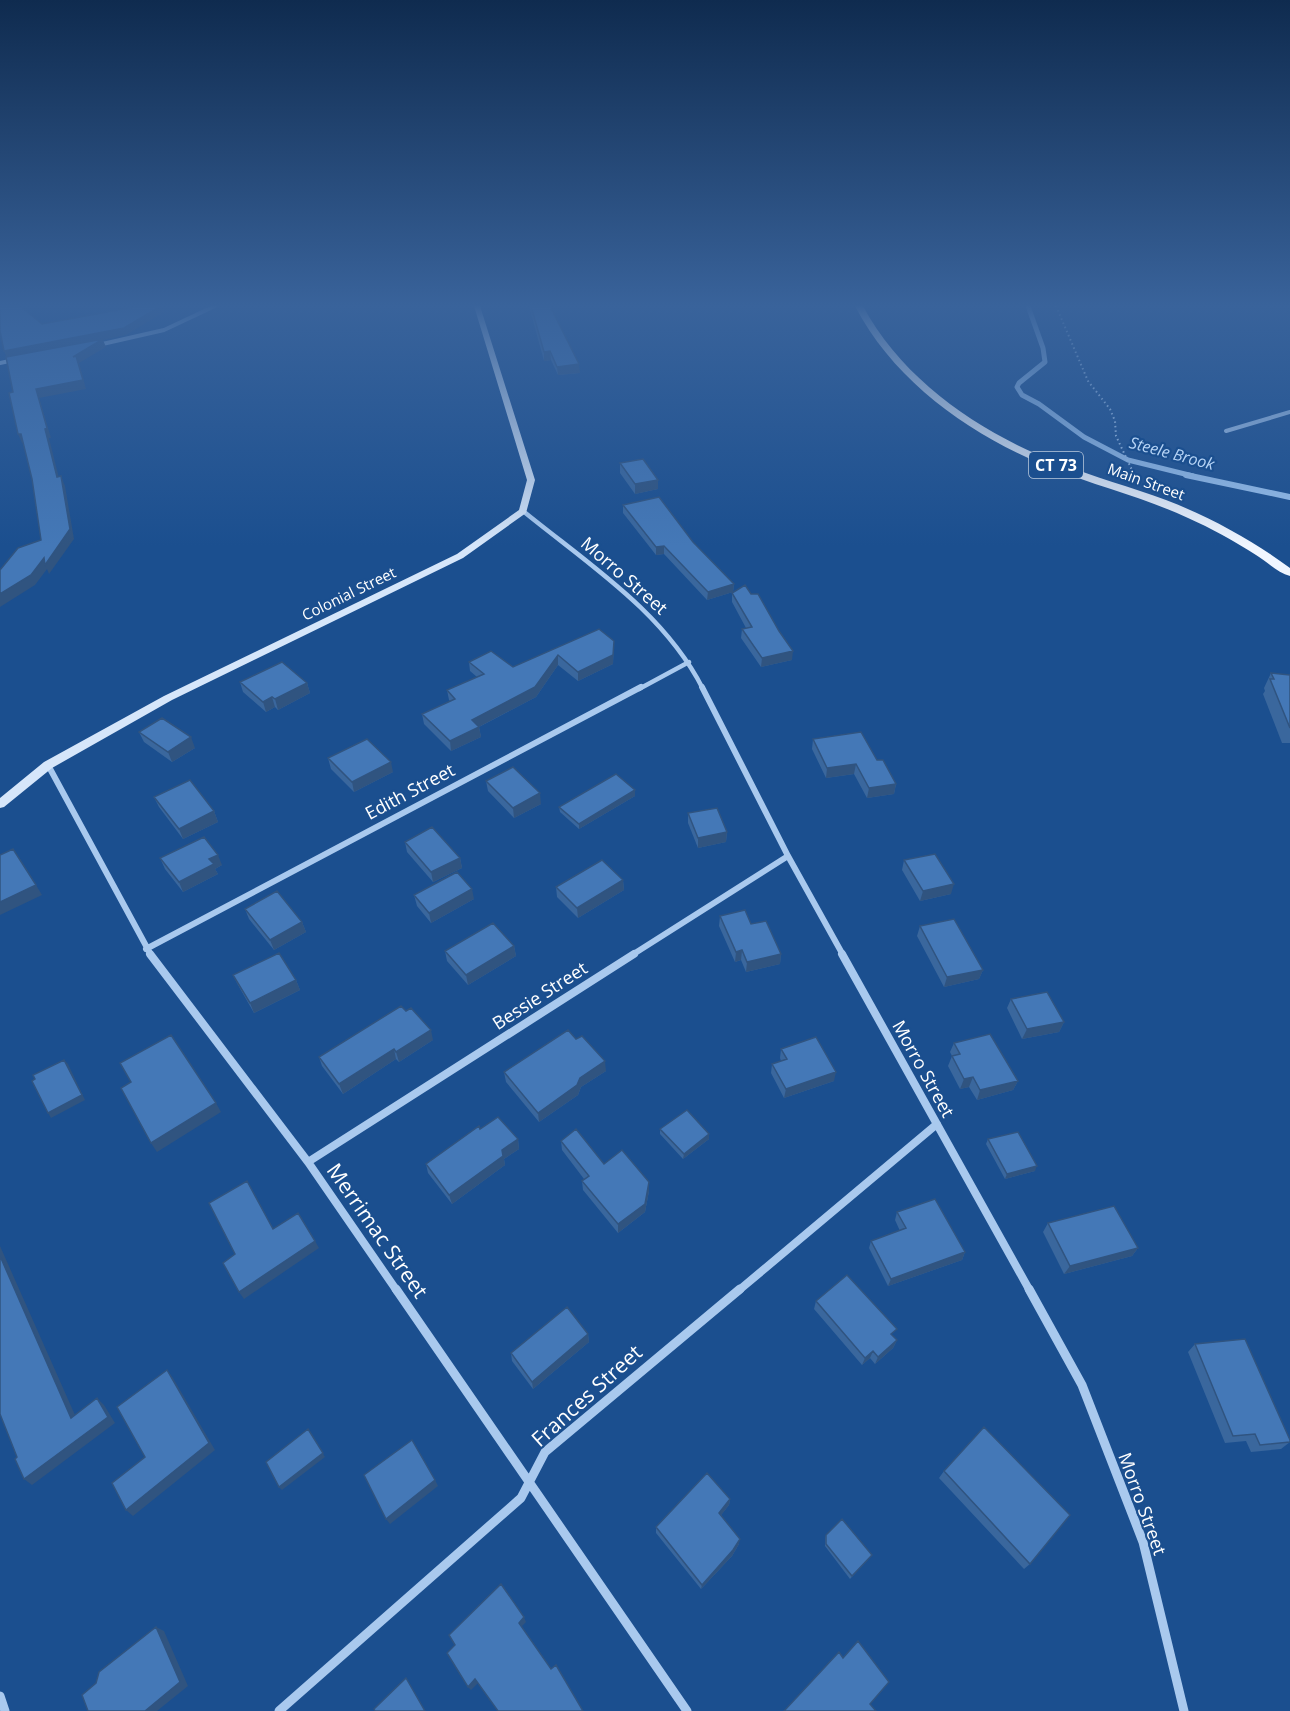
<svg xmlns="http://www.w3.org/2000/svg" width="1290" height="1711" viewBox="0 0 1290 1711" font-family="'Open Sans',sans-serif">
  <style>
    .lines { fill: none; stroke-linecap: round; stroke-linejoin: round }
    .stream-far1 { stroke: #9cc4f0; stroke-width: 5 }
    .stream { stroke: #9cc4f0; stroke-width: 6 }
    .path { stroke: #a9c9ee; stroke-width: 2; stroke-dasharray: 1.5 3; stroke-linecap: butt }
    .street-far4 { stroke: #a9c9ee; stroke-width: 4 }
    .street-far3 { stroke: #a9c9ee; stroke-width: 4.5 }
    .street-far2 { stroke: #a9c9ee; stroke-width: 6 }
    .street-far1 { stroke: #a9c9ee; stroke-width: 8 }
    .street { stroke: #a9c9ee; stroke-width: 9 }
    .secondary { fill: #d6e6fa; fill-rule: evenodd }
    .primary { fill: #f0f6ff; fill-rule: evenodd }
    .wall { fill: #3a679d }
    .shaded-wall { fill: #305480 }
    .building { fill: #4478b7; stroke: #305480; stroke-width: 1.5 }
    .labels { text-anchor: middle; stroke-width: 4.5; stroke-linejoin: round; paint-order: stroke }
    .far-street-label { font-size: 15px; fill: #fff; stroke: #1b4f8f }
    .far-water-label { font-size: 16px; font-style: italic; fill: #b5d3f5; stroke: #1b4f8f }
    .shield { fill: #1b4f8f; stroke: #bbcadd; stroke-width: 1.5 }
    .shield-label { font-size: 16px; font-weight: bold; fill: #fff }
    .street-label { font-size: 18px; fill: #fff; stroke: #1b4f8f }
    .near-street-label { font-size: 21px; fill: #fff; stroke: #1b4f8f }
  </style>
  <rect width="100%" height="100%" fill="#1b4f8f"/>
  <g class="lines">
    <!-- stream-far1 -->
    <path class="stream-far1" d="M1028,306l15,42 2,14 -26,21 -2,4 5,8 17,9 45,33 44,23 65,16"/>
    <!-- stream -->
    <path class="stream" d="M1186,475l104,22"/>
    <!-- path -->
    <path class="path" d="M1056,306l32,75 22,28 5,12 1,15 16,34 -2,5"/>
    <!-- street-far4 -->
    <path class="street-far4" d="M98,345l66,-15 51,-24
      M0,363l14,-3
      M1226,431l64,-19"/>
    <!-- street-far3 -->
    <path class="street-far3" d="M523,511c65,53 141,101 180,178
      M639,689l50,-27"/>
    <!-- street-far2 -->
    <path class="street-far2" d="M702,687l86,169 55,99
      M48,765l103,190
      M146,949l495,-262
      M632,955l156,-99"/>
    <!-- street-far1 -->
    <path class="street-far1" d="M150,954l158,208 89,129
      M842,954l188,337
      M308,1162l326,-208
      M738,1291l199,-167"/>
    <!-- street -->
    <path class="street" d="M396,1289l291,422
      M1029,1289l53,96 61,157 41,169
      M0,1696l5,15
      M279,1711l242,-213 24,-46 195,-163"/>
    <!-- secondary -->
    <path class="secondary" d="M474,306h6l55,174 -9,33 -63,45 -291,142 -120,68 -48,39 -4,1v-10l44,-36 120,-66 293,-142 62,-44 8,-30z"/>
    <!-- primary -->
    <path class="primary" d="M855,306h8c40,75 118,127 195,157 36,14 73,24 108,37 44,17 86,40 124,68v8c-12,-3 -24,-15 -34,-21 -22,-14 -45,-27 -68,-37 -45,-21 -92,-32 -137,-50 -79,-32 -156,-85 -196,-162z"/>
  </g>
  <!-- wall -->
  <path class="wall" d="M529,306h21l30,67 -22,2 -7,-15 -7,1z
    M620,463l38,17v9l-23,5 -15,-21z
    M623,505l70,37 41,42 -1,8 -26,8 -43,-46 -8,1 -33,-42z
    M732,593l60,67 -31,7 -20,-29 1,-9 4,-1 -14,-26z
    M614,641l-1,23 -35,17 -20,-16 -22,32 -57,30 2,10 -30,14 -27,-27 -2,-10 28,-13 -1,-1 -2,-10 30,-13 -7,-6 -1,-9 44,5z
    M1271,673l19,2v68h-8l-19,-49 2,-3 -1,-3z
    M240,682l67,1 3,10 -32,17 -3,-3 -9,5 -23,-20z
    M139,732l56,16 -23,14 -28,-20z
    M813,739l64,21 19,24 -2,10 -27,4 -13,-24 -28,4 -14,-29z
    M328,758l65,14 -39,20 -23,-23z
    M486,781l55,23 -27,14 -26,-27z
    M635,790v6l-56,33 -19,-17 -1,-5z
    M154,797l60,14 4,11 -35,17 -24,-32z
    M688,813l39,19 -1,10 -28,6 -10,-25z
    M405,842l55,16 2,10 -29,14 -26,-30z
    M160,858l62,7 -7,4 3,5 -35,18 -18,-23z
    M904,860l47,34 -31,7 -18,-31z
    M623,880l1,10 -46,28 -21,-21 -1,-10z
    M414,895l60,4 -43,24 -14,-17z
    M245,909l57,13 4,10 -32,18 -25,-31z
    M720,916l31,8 30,30 -1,10 -34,8 -5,-12 -6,2 -16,-36z
    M920,926l63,44 -4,9 -35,8 -27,-51z
    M514,946l2,10 -48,29 -21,-24 -2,-10z
    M233,975l63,5 4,10 -46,23 -16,-28z
    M1011,999l53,23 -5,10 -37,7 -15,-31z
    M433,1040l-34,22 -3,-3 -53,35 -21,-28 -3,-9z
    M954,1043l64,38 -5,9 -36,10 -8,-13 -9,2 -12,-23 4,-10 -2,-4z
    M781,1049l53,32 -50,17 -13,-25 1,-9 9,-3 -1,-3z
    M606,1071l-25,16 -3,8 -39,27 -33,-40 -2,-10z
    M480,1129l38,10 1,10 -15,10 1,6 -53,39 -24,-31 -2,-9z
    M660,1129l49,10 -26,20 -23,-25z
    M988,1139l47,32 -30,8 -19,-35z
    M561,1141l43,23 45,27 -4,21 -27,21 -35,-43 -1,-9 2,-2 -22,-29z
    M897,1212l68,40 -3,8 -74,26 -19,-38 2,-7 29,-10 -5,-11z
    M1048,1223l90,25 -6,8 -68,18 -21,-42z
    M816,1301l78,36 3,3 -4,8 -18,16 -5,-6 -8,7 -48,-56z
    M588,1334l1,8 -56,47 -21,-28 -1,-8z
    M1195,1344l95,98 -9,7 -30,3 -5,-11 -21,2 -37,-91z
    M944,1471l86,93 -6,5 -85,-91z
    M730,1499l-1,6 -8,10 18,29 -7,12 -31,33 -45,-56v-6z
    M826,1535l46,20 -22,24 -25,-33v-8z"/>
  <!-- shaded-wall -->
  <path class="shaded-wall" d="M161,306h2l1,6 -38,23 -23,5 3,7 -27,16 7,26 -47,9 12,40h-2l12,48 -57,-135z
    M550,351l1,9 -7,1v-9z
    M579,364l1,9 -22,2 -1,-8z
    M18,434h3l4,9h-3z
    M61,476l4,10 9,53 -25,35 -2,-5 -12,16 -35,22v-13l31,-19z
    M658,480v9l-23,5v-10z
    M664,546v8l-8,1v-8z
    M734,584l-1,8 -26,8 1,-8z
    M614,641l-1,23 -35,17v-9z
    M793,651l-1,9 -31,7 1,-9z
    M558,655v10l-22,32 -63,33 -1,-10z
    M307,683l3,10 -32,17 -3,-11z
    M272,697l3,10 -9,5 -3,-10z
    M479,727l2,10 -30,14 -1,-10z
    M191,737l4,11 -23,14 -4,-10z
    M391,762l2,10 -39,20 -2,-10z
    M856,764l-2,10 -28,4 1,-10z
    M896,784l-2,10 -27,4 2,-10z
    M635,790v6l-56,33v-5z
    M540,793l1,11 -27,14 -1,-10z
    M214,811l4,11 -35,17 -4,-10z
    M727,832l-1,10 -28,6v-10z
    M218,855l4,10 -7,4 3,5 -35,18 -4,-10 30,-23z
    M460,858l2,10 -29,14 -2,-10z
    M623,880l1,10 -46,28 -1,-10z
    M954,884l-3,10 -31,7 3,-10z
    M36,885l6,10 -42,20v-13z
    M472,889l2,10 -43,24 -2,-10z
    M302,922l4,10 -32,18 -4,-10z
    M514,946l2,10 -48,29 -2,-10z
    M742,950l-1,10 -6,2 1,-10z
    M781,954l-1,10 -34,8 1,-10z
    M983,970l-4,9 -35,8 3,-10z
    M296,980l4,10 -46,23 -4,-10z
    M1064,1022l-5,10 -37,7 5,-10z
    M431,1030l2,10 -34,22 -3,-10z
    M394,1049l2,10 -53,35 -4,-10z
    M64,1060l4,4 17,36 -34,18 -3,-5z
    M605,1061l1,10 -25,16 -3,8 -39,27 -1,-9 42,-35z
    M836,1072l-2,9 -50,17 2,-9z
    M973,1077l-4,10 -9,2 4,-10z
    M1018,1081l-5,9 -36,10 3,-10z
    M216,1103l5,9 -64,40 -6,-9z
    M709,1134v5l-26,20 1,-5z
    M518,1139l1,10 -15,10 1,6 -53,39 -3,-9 53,-45z
    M1037,1166l-2,5 -30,8 2,-5z
    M649,1182v9l-4,21 -27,21v-9z
    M315,1241l4,7 -75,51 -5,-7z
    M0,1246l79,178 -8,-6 -71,-162z
    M1138,1248l-6,8 -68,18 6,-8z
    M965,1252l-3,8 -74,26 3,-7z
    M588,1334l1,8 -56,47 -1,-7z
    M897,1340l-4,8 -18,16 3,-7z
    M873,1351l-3,7 -8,7 3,-7z
    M167,1370l6,8 42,72 -82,66 -7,-6 83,-67z
    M97,1398l7,7 11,18 -83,62 -8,-6z
    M308,1429l17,28 -43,33 -3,-3z
    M435,1480l3,6 -48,38 -4,-5z
    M730,1499l-1,6 -11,14 1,-6z
    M740,1539l-1,5 -7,12 -31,33 1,-4z
    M524,1617l2,5 -5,5 -2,-4z
    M156,1627l8,4 24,55 -31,25h-12z
    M475,1679l3,4 -7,7 -3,-3z"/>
  <!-- building -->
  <path class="building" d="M0,306h20l22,18 98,-18h21l-37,22 -120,23 -4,-20z
    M531,306h19l29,58 -22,3 -7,-16 -6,1z
    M103,339l-30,18 3,-1 7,24 -47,9 11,39 -2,1 12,48 4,-1 9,53 -25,36 -1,-7 -13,17 -31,19v-24l18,-22 23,-8 -9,-61 -11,-45h-3l-9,-41 4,-1 -7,-35z
    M643,459l15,21 -23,4 -15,-21z
    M659,497l34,45 41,42 -26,8 -44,-46 -8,1 -33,-42z
    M745,585l6,9h7l21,37 14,20 -31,7 -20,-29 10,-2 -20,-34z
    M599,629l15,12 -1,14 -35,17 -20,-17 -23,32 -63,33 7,7 -29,14 -28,-27 33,-15 -8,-9 37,-16 -15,-12 22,-11 22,16z
    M282,662l25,21 -32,16 -3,-2 -9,5 -23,-20z
    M1271,673l19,2v53l-20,-49h4z
    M162,718l29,19 -23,15 -29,-20z
    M861,732l16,28h6l13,24 -27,4 -13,-24 -29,4 -14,-29z
    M367,739l24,23 -39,20 -24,-24z
    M513,767l27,26 -27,15 -27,-27z
    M616,774l19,16 -56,34 -20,-17z
    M190,780l24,31 -35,18 -25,-32z
    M717,808l10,24 -29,6 -10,-25z
    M432,827l28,31 -29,14 -26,-30z
    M204,837l14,18 -9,4 5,5 -35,18 -19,-24z
    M13,849l23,36 -36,17v-47z
    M935,854l19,30 -31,7 -19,-31z
    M602,860l21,20 -46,28 -21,-21z
    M457,872l15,17 -43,24 -15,-18z
    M277,891l25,31 -32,18 -25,-31z
    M745,910l6,14 15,-3 15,33 -34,8 -5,-12 -6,2 -16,-36z
    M954,919l29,51 -36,7 -27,-51z
    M493,923l21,23 -48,29 -21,-24z
    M279,953l17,27 -46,23 -17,-28z
    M1047,992l17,30 -37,7 -16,-30z
    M401,1006l5,5 5,-3 20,22 -35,22 -2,-3 -55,35 -20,-27z
    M568,1030l8,9 6,-3 23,25 -25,17 -3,7 -39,28 -34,-41z
    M990,1034l28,47 -38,9 -7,-13 -9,2 -12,-23 8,-2 -6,-11z
    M171,1035l45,68 -65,40 -30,-55 10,-6 -11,-19z
    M816,1037l20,35 -50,17 -14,-25 15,-5 -6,-10z
    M64,1060l18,35 -34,18 -16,-32 3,-2 -2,-4z
    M687,1110l22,24 -25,20 -24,-25z
    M498,1117l20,22 -16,11 1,6 -54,39 -23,-31 53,-38 1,3z
    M576,1129l28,35 18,-14 27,32 -4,22 -27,20 -36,-43 7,-5 -28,-35z
    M1018,1132l19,34 -30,8 -19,-35z
    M247,1181l26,48 25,-16 17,28 -76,51 -16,-29 12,-9 -26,-51z
    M935,1199l30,53 -74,27 -20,-38 35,-13 -9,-16z
    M1114,1206l24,42 -68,18 -22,-43z
    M0,1256l71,162 26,-20 11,19 -84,62 -9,-20 2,-2 -17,-43z
    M847,1275l50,54 -6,5 6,6 -19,17 -5,-6 -8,7 -49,-57z
    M567,1307l21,27 -56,48 -21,-29z
    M1245,1339l45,101v2l-30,3 -5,-11 -22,2 -38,-92z
    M167,1370l42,73 -83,67 -14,-27 33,-26 -28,-50z
    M984,1427l86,88 -40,49 -86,-93z
    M308,1429l15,24 -44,34 -13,-25z
    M412,1440l23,40 -49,39 -22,-44z
    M707,1473l23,26 -11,14 21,26 -7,11 -31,35 -46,-58z
    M842,1519l30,36 -20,21 -26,-32v-9z
    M501,1584l23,33 -5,6 32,46 5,-4 27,46h-85l-23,-32 -7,8 -21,-34 8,-8 -6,-10z
    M156,1627l24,55 -35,29h-57l-6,-16 14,-12 3,-11z
    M858,1641l31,41 -19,22 6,7h-92l55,-59 4,6z
    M406,1678l19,33h-50l-1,-2z"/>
  <!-- sky -->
  <linearGradient id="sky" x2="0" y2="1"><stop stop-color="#0f2b4f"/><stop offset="0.56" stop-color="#39639b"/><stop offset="1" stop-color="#39639b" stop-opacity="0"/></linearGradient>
  <rect width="1290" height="546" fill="url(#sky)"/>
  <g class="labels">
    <!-- far-street labels -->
    <g class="far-street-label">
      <text transform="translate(1146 482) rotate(20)" y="5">Main Street</text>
      <text transform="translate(349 594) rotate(-26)" y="5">Colonial Street</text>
    </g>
    <!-- far-water labels -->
    <g class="far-water-label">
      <text transform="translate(1172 453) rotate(15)" y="6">Steele Brook</text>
    </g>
    <!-- shield labels -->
    <rect class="shield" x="1029" y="452" width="54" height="26" rx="4.5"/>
    <g class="shield-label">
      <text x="1056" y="471">CT 73</text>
    </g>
    <!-- street labels -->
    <g class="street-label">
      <text transform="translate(624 576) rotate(41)" y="6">Morro Street</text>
      <text transform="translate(410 792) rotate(-28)" y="6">Edith Street</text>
      <text transform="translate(540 996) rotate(-33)" y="6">Bessie Street</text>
      <text transform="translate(923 1069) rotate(61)" y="6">Morro Street</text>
      <text transform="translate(1142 1504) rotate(70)" y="6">Morro Street</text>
    </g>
    <!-- near-street labels -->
    <g class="near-street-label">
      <text transform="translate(377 1231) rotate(55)" y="7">Merrimac Street</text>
      <text transform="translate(587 1396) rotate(-42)" y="7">Frances Street</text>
    </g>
  </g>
</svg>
